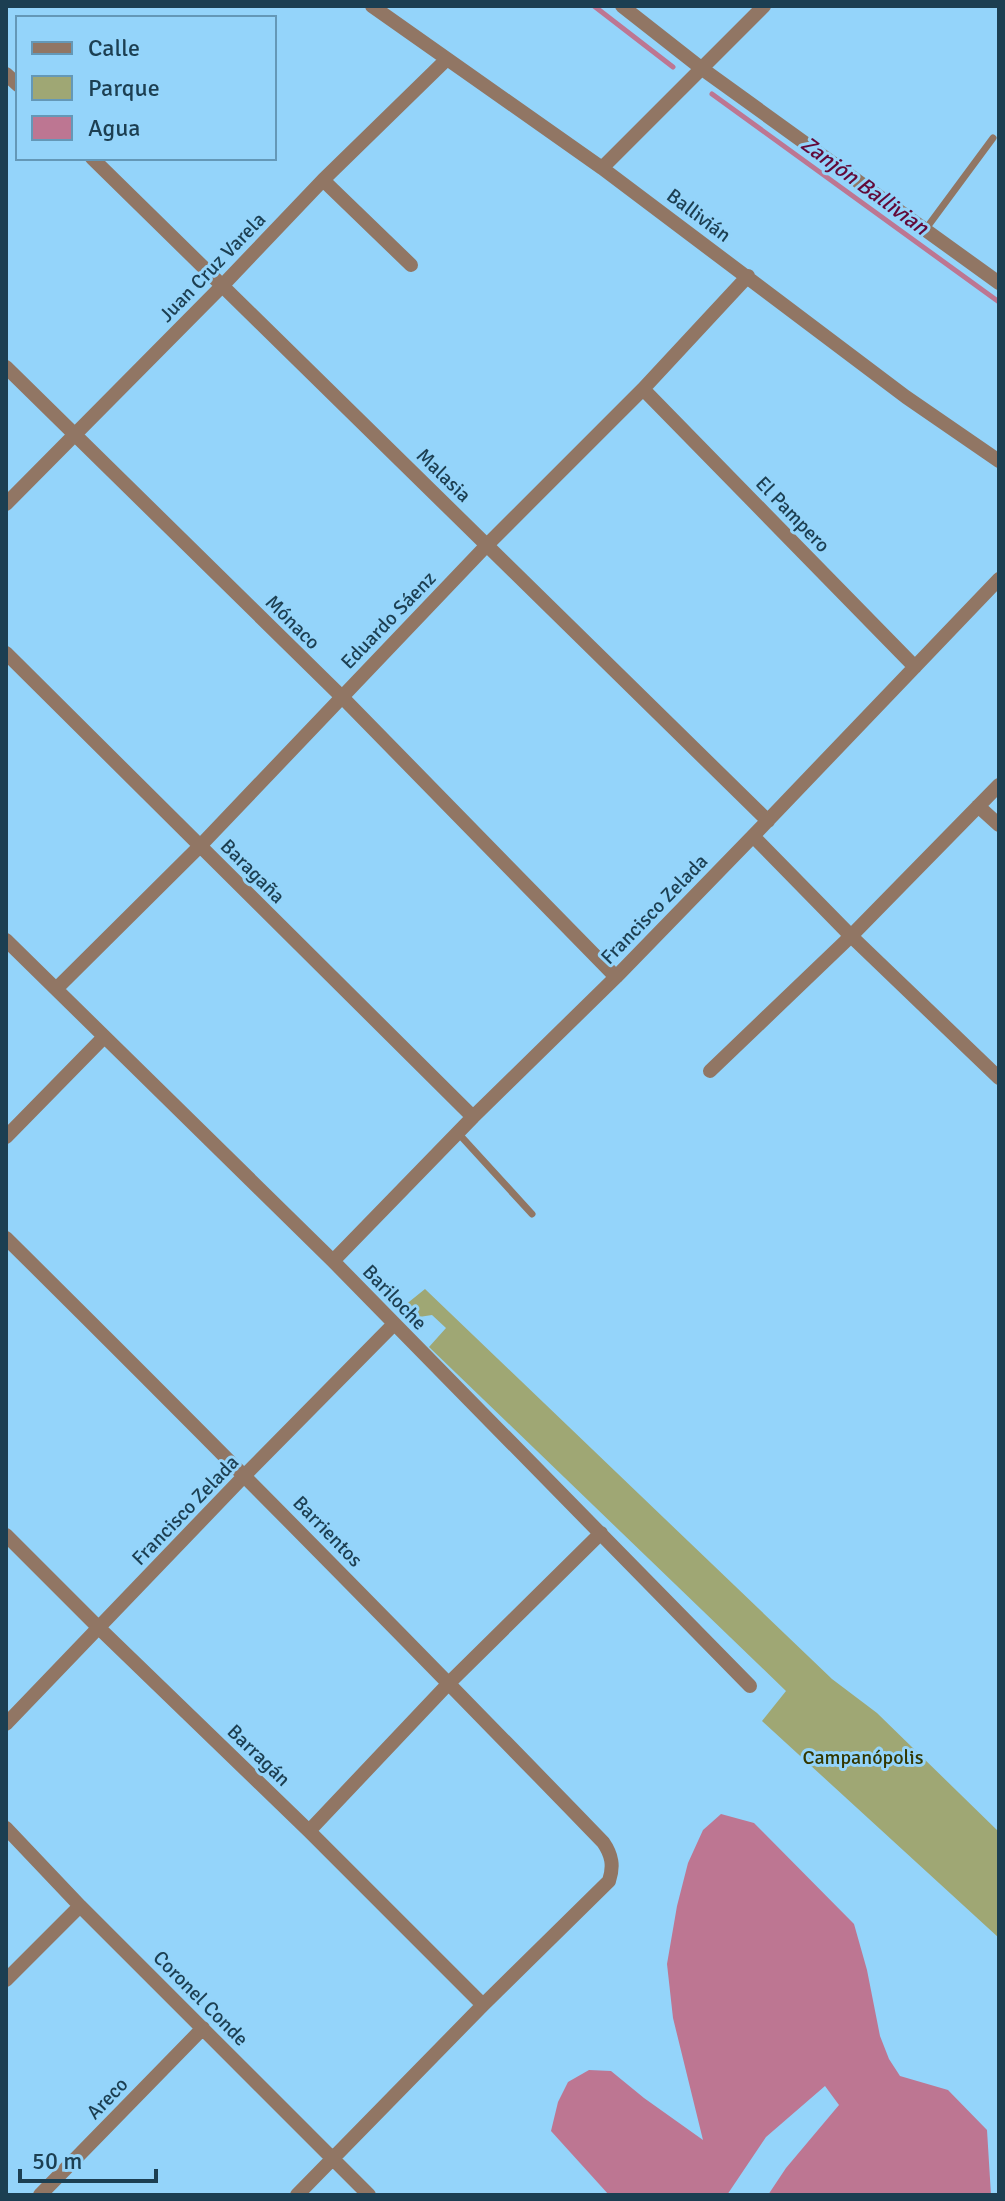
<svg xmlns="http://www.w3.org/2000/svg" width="1005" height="2201" viewBox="0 0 1005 2201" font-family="Signika,sans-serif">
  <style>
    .green { fill: #9fa774 }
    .water { fill: #bd7692 }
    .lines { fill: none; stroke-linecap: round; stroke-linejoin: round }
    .stream { stroke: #bd7692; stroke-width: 5 }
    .service { stroke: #917664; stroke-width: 7 }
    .minor { stroke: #917664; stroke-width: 14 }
    .labels { text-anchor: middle; stroke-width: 6; stroke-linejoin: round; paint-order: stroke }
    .street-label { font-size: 20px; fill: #1c3f52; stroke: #94d4fa }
    .park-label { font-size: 20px; fill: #333700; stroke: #94d4fa }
    .water-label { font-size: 22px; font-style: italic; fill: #620a39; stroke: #94d4fa }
  </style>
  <rect width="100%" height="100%" fill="#94d4fa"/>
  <!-- green -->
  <path class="green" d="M425,1289l407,390 45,34 122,119v106l-237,-217 24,-30 -357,-344 17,-19 -14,-13 -26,4 -7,-9z"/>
  <!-- water -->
  <path class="water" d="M721,1814l33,9 100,101 13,46 13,66 9,23 11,17 48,14 39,40 4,65h-223l18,-27 53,-63 -14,-19 -59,51 -39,58h-118l-58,-64 7,-29 10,-20 21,-12 22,1 33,27 59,42 -30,-122 -6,-54 10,-58 11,-43 15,-33z"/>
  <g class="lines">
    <!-- stream -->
    <path class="stream" d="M594,6l79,61
      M712,94l287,208"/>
    <!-- service -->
    <path class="service" d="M925,230l68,-92
      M458,1133l74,81"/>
    <!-- minor -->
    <path class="minor" d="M372,6l230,162 304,229 93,64
      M622,6l79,62 298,215
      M6,74l12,11
      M92,158l676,663
      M602,168l162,-162
      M323,180l88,85
      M6,367l336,330 274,280
      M643,389l272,278
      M6,504l216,-218 101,-106 124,-121
      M6,653l467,464
      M978,806l21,19
      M753,836l98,100 148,142
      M6,940l327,321 417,425
      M56,989l144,-143 287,-301 156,-156 105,-113
      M710,1071l141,-135 148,-151
      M6,1137l98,-100
      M6,1238c201,199 400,401 597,604 9,13 11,24 6,39l-126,124 -186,190
      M333,1261l140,-144 143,-140 137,-141 246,-257
      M6,1535l93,93 210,203 174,174
      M6,1724l239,-249 149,-151
      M6,1828l74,78 289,289
      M309,1831l140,-148 152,-150
      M6,1980l74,-74
      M40,2195l163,-167"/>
  </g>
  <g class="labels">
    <!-- street labels -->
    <g class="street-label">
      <text transform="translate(699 215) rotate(37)" y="7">Ballivián</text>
      <text transform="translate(212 267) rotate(-46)" y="7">Juan Cruz Varela</text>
      <text transform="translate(444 475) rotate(44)" y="7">Malasia</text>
      <text transform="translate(793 514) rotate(46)" y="7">El Pampero</text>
      <text transform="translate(388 620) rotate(-46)" y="7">Eduardo Sáenz</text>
      <text transform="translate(293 622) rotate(45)" y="7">Mónaco</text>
      <text transform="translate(253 871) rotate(45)" y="7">Baragaña</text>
      <text transform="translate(654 909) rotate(-46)" y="7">Francisco Zelada</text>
      <text transform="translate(395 1297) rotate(46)" y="7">Bariloche</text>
      <text transform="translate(185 1510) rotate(-46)" y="7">Francisco Zelada</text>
      <text transform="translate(328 1531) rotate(46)" y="7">Barrientos</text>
      <text transform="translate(259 1755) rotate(44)" y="7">Barragán</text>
      <text transform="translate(201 1998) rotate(45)" y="7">Coronel Conde</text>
      <text transform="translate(107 2098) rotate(-46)" y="7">Areco</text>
    </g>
    <!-- park labels -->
    <g class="park-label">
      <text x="863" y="1764">Campanópolis</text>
    </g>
    <!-- water labels -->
    <g class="water-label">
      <text transform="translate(865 185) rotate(36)" y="8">Zanjón Ballivian</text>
    </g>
  </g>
  <!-- border -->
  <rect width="1005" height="2201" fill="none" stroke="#1c3f52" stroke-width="16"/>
  <!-- legend -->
  <rect x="16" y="16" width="260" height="144" fill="#94d4fa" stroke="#6498b7" stroke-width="2"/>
  <rect x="32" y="42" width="40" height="12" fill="#917664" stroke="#6498b7" stroke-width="2"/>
  <text x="88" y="56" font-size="24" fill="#1c3f52">Calle</text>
  <rect x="32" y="76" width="40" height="24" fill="#9fa774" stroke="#6498b7" stroke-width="2"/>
  <text x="88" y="96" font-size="24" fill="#1c3f52">Parque</text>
  <rect x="32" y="116" width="40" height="24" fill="#bd7692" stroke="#6498b7" stroke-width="2"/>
  <text x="88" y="136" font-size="24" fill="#1c3f52">Agua</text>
  <!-- scale -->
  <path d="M20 2169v12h136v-12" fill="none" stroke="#1c3f52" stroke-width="4"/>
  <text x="32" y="2169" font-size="24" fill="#1c3f52" stroke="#94d4fa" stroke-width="6" paint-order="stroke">50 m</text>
</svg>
